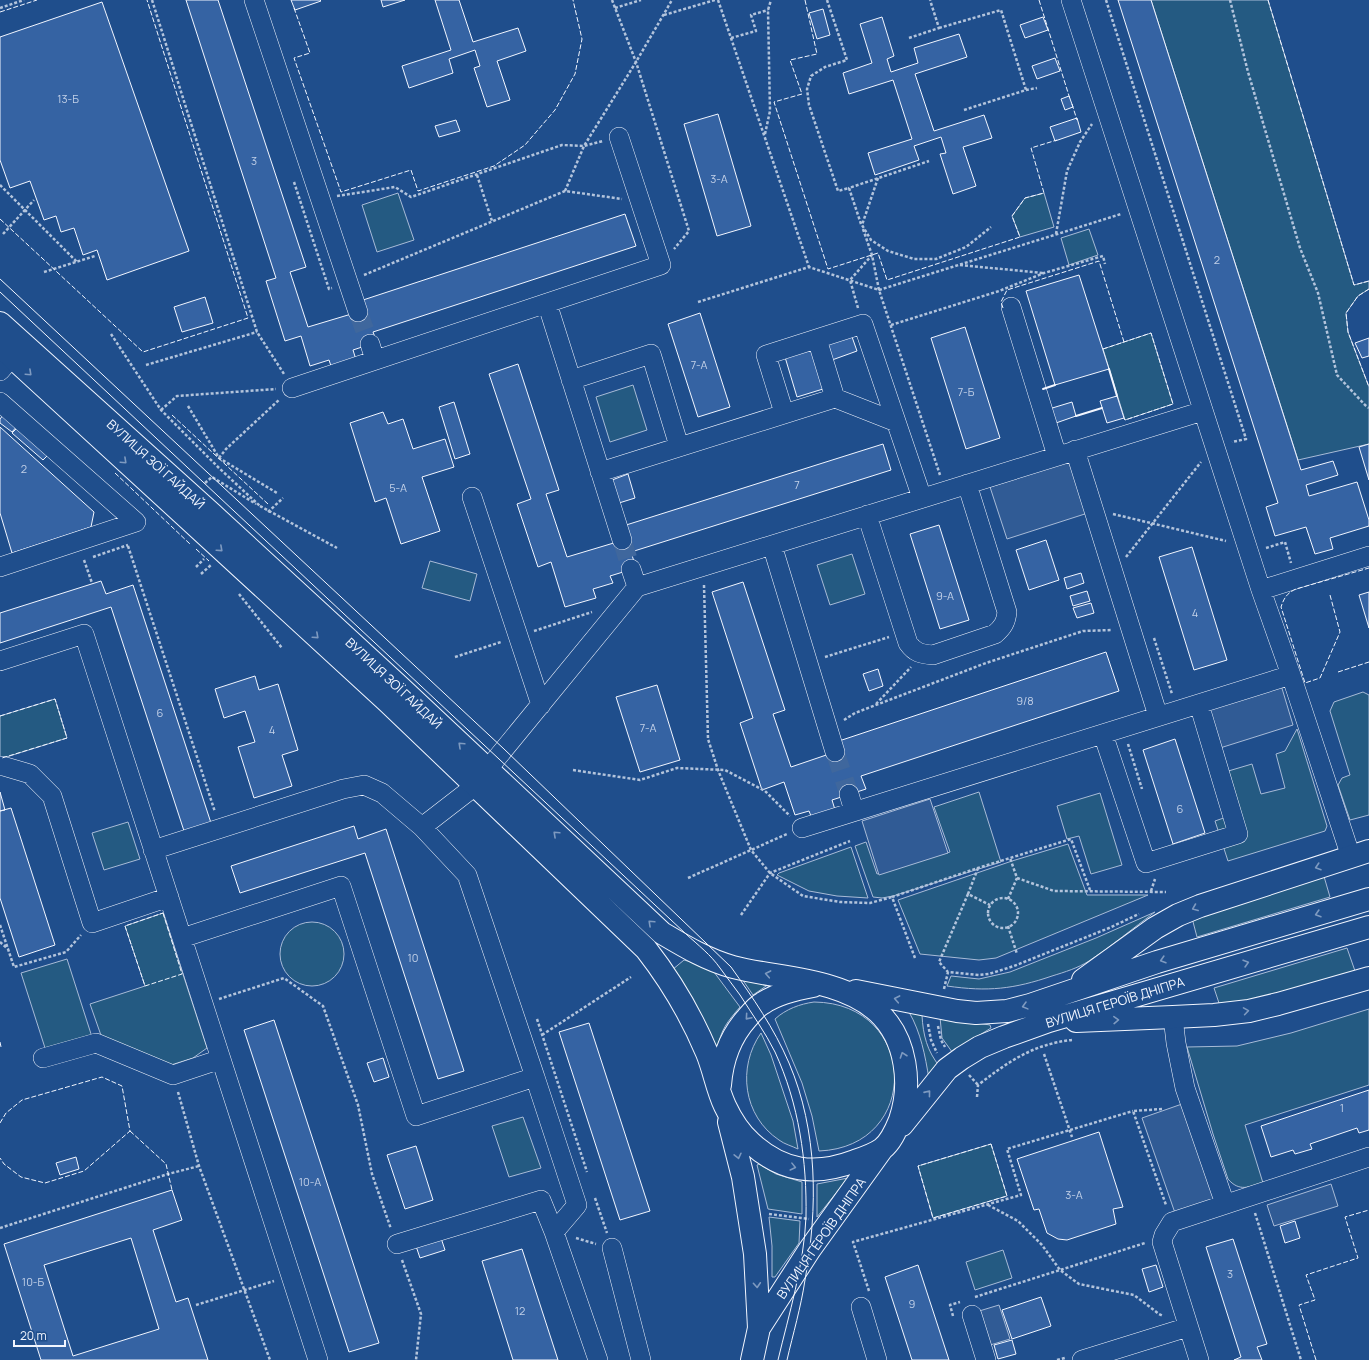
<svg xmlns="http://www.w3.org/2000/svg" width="1369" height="1360" viewBox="0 0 1369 1360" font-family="Manrope,sans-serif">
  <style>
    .green { fill: #245a82; stroke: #a8bbd7 }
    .parking { fill: #305b95; stroke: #a8bbd7 }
    .building { fill: #3563a3; stroke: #f2f6ff; fill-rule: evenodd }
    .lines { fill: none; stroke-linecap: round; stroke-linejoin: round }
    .minor-tunnel { stroke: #3f679d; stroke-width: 19; stroke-dasharray: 19 10; stroke-linecap: butt }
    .minor-casing { stroke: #f2f6ff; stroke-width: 20 }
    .major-casing { stroke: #f2f6ff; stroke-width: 24 }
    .path { stroke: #b3c4dc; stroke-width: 2.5; stroke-dasharray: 3 2; stroke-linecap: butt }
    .minor { stroke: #1f4e8c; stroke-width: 19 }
    .major { stroke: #1f4e8c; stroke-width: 22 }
    .tram { stroke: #f2f6ff; stroke-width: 1 }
    .fence { stroke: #f2f6ff; stroke-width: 1; stroke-dasharray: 5 2; stroke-linecap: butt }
    .wall { stroke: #f2f6ff; stroke-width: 2 }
    .oneway { stroke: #7e9ac0 }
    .labels { text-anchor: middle; stroke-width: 3; stroke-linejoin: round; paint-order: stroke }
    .number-label { font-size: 11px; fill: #c3d1e8 }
    .street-label { font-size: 13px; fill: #f2f6ff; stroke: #1f4e8c }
  </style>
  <rect width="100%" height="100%" fill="#1f4e8c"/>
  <!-- green -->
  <path class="green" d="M1151,0h117l86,285 15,-4v8l-11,7 -12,17 2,19 21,55v57l-71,16z
    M398,193l16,47 -37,12 -15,-47z
    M1044,193l10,34 -34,10 -8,-21 13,-18z
    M1089,229l9,26 -29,10 -8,-27z
    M1151,333l22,71 -48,16 -22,-71z
    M633,385l14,45 -37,12 -14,-45z
    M852,554l13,40 -35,11 -13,-40z
    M430,561l47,13 -7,27 -48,-13z
    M1363,692l6,3v120l-19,5 -12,-35 4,-7 8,-3 -20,-64 4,-9z
    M55,699l12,39 -67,21v-43z
    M1297,729l30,97 -2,5 -97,30 -13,-40 23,-8 -13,-41 27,-8 9,30 24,-6 -9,-34 9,-3z
    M979,792l22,70 -108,34 -11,2 -9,-1 -18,-51 11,-4 11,32 73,-22 -16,-45z
    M1100,793l22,72 -31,9 -12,-38 -12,3 -10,-33z
    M128,822l12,37 -36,11 -12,-37z
    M1068,844l19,51h61l-152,63 -17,2 -59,-6 -22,-54 114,-39z
    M851,847l17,51 -31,-2 -28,-5 -32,-16 2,-2z
    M1323,873l7,24 -133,40 -5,-19z
    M1155,912c-22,16 -43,34 -66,49 -11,7 -24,11 -37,15 -38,13 -64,16 -105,10l4,-10 28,3 31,-7 86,-34z
    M163,913l44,135 -14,10 -22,7 -68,-24 -13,-37 55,-18 -20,-60z
    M280 954a32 32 0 1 1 64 0a32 32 0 1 1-64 0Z
    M1347,948l8,23 -77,24 -58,11 -6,-18z
    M67,959l25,78 -46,14 -25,-78z
    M684,960l27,8 29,39c-12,14 -20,23 -22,42l-4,1 -42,-80z
    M742,979l27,5 -16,11z
    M814,1002c105,1 108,145 5,149l-7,-35 -10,-33 -27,-64c11,-10 25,-15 39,-17z
    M1369,1009v76l-124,40 18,58c-14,4 -24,9 -35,-4l-15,-45 -26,-87 50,-1 54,-13z
    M909,1012l13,3c1,20 5,36 18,52l-11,12c-4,-24 -8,-46 -20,-67z
    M940,1017l50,8 1,3 -13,8 -23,20 -13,-18z
    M761,1033l10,22 22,66 5,28c-6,-3 -14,-5 -19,-9 -36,-24 -42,-73 -18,-107z
    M523,1117l18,51 -32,9 -17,-51z
    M991,1144l16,52 -74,22 -15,-52z
    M759,1164l17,10 26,8v32l-34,-5 -11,-44z
    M848,1178l-31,39v-33z
    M769,1217l31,4 -1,22 -24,34h-3v-31z
    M1003,1250l9,28 -37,12 -9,-28z"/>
  <!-- parking -->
  <path class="parking" d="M1073,460l18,52 -84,27 -17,-52z
    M1281,685l12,40 -73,23 -12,-40z
    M930,799l18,54 -69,22 -17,-54z
    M1182,1104l33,96 -40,13 -33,-95z
    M1331,1184l7,22 -64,20 -7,-21z
    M999,1305l11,34 -33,10 -11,-34z"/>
  <!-- building -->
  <path class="building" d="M186,0h32l88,267 -16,5 18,55 50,-15 2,-11 265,-87 11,32 -263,86 4,10 -24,8 4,13 -24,9 -4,-12 -19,6 -9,-30 -16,5 -19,-60 10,-3z
    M291,0h29l1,1 -26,9z
    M381,0h24l-22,7z
    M435,0h24l14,42 45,-14 8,23 -29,10 13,39 -23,7 -13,-39 6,-2 -5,-16 -26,9 4,14 -44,15 -7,-22 49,-16z
    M1118,0h33l150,470 32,-9 5,14 -32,10 3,11 48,-14 12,38v6l-39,12 3,11 -18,5 -9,-27 -31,9 -9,-29 12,-4z
    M102,2l87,249 -82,29 -10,-30 -14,5 -9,-27 -13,4 -5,-16 -12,4 -14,-39 -20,7 -10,-28v-123z
    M823,9l7,26 -13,4 -8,-26z
    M882,17l12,39 -7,3 4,13 27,-9 -4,-15 45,-14 8,23 -52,17 19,57 50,-16 8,23 -29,9 13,39 -23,8 -13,-40 6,-1 -5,-16 -27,9 5,14 -44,15 -7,-22 44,-14 -19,-59 -44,14 -6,-21 29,-10 -12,-39z
    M1043,17l5,13 -23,8 -5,-13z
    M1055,58l5,13 -23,8 -5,-13z
    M1069,96l4,11 -8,3 -4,-11z
    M718,114l33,112 -34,10 -33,-112z
    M1077,118l4,14 -26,9 -5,-14z
    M456,120l4,11 -21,6 -4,-11z
    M1079,275l30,94 -54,16 -29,-94z
    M205,297l8,26 -31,9 -8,-25z
    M700,313l30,94 -32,10 -30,-93z
    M965,327l35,111 -34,11 -35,-111z
    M851,334l6,17 -25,9 -6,-17z
    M1369,338v18l-7,2 -7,-15z
    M811,349l12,40 -26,8 -12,-40z
    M518,364l41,126 -13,4 21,63 60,-18 -4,-13 260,-82 8,26 -260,82 5,16 -26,8 3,7 -20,6 3,9 -31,9 -14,-45 -13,5 -21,-63 14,-5 -42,-125z
    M1117,396l7,22 -17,5 -7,-22z
    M454,402l16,52 -15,5 -16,-52z
    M1072,402l4,14 -23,8 -4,-15z
    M383,412l5,12 15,-5 10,30 32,-10 9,28 -32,10 18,54 -39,13 -15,-46 -11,4 -25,-79z
    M4,414l14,11 -6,7 -12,-9v-4z
    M19,426l31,27 -7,7 -31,-27z
    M0,427l94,85 -3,15 -79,26 -12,-40z
    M1369,444v36l-10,-33z
    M628,474l7,24 -16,5 -7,-23z
    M939,525l30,95 -29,9 -30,-95z
    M1046,540l13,40 -30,10 -13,-40z
    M1192,547l35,113 -33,10 -35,-113z
    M1081,573l3,10 -17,6 -3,-11z
    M101,581l5,13 27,-9 79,241 -27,8 -74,-227 -111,36v-30z
    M743,582l42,128 -12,4 18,53 50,-17 -2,-9 267,-89 13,39 -258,85 5,13 -34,11 4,13 -23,8 -4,-10 -14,4 -11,-33 -22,8 -22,-67 13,-5 -41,-126z
    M1087,591l3,10 -17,5 -3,-10z
    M1369,592v36l-10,-33z
    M1091,603l3,10 -17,5 -4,-10z
    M878,669l5,17 -14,5 -6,-17z
    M255,676l4,14 19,-6 20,66 -16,5 10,31 -38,12 -16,-51 17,-5 -10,-31 -21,7 -9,-29z
    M657,685l23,75 -40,12 -24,-75z
    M1175,739l30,94 -32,11 -30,-94z
    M0,792l5,18 -5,1z
    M11,808l44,137 -36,12 -19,-59v-87z
    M354,826l4,13 28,-10 78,242 -26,8 -73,-226 -125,40 -9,-27z
    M274,1020l105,323 -30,9 -105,-322z
    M589,1023l61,188 -30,9 -61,-188z
    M383,1058l6,19 -15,5 -7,-19z
    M1369,1090v40l-10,3 -2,-5 -47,16 2,5 -17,5 -2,-4 -22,7 -10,-31z
    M1099,1132l24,75 -10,2 3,15 -49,16 -9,-1 -11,-6 -8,-24 -5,1 -17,-51z
    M416,1146l17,54 -28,9 -18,-54z
    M76,1157l3,12 -19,6 -4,-12z
    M172,1190l10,30 -29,10 23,72 12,-4 20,62h-167l-37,-116zM131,1238l28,91 -86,27 -29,-91z
    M1295,1221l5,17 -15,5 -5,-17z
    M440,1235l5,15 -25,8 -5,-15z
    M1233,1239l34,105 -10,3 5,13h-28l7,-3 -35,-110z
    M522,1249l36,111h-45l-31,-99z
    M918,1265l31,95h-37l-27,-83z
    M1156,1265l7,22 -14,5 -7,-23z
    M1041,1297l10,29 -39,13 -10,-29z
    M1012,1340l4,14 -18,5 -4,-14z"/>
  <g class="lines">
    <!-- minor-tunnel -->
    <path class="minor-tunnel" d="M358,312l12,32
      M622,540l9,29
      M835,752l14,42"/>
    <!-- minor casing -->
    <g class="minor-casing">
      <path id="minor" d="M254,0l104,312
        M1071,0l190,590 30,85 60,182
        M547,303l75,237
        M1011,307l46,149
        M817,339l18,59
        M370,344l5,16
        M0,371l12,-14
        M571,380l80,-26 28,92
        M292,388l369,-123 -42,-128
        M0,402l136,120 -136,45
        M784,413l-18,-58 97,-31 59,174
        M1075,450l83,266
        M600,472l235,-74 61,24
        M472,497l69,208
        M867,515l41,128c7,10 13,11 25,12l62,-21c8,-7 11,-12 12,-22l-40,-128
        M772,545l63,207
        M631,569l6,18
        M1261,590l108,-34
        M0,661l84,-27 234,726
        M1103,734l43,129 92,-29 -39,-130
        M0,766h3l27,8 22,22 40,127 77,-26
        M487,770l150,-183 566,-176
        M849,794l5,17
        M422,827l53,-41
        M802,828l489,-153
        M153,850l190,-61 21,-4 18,8 40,34 45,48 68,202 -119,39 -75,-230 -159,52
        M1173,1017l3,26 9,45 40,116
        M43,1058l53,-15 77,32 48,-16
        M535,1077l42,128 -23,27 44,128
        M397,1244l144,-44 13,32
        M612,1248l29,112
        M861,1307l16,53
        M972,1315l14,45
        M1082,1360l106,-33
        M1199,1360l-37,-118 2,-7 8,-13 197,-65"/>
    </g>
    <!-- major casing -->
    <g class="major-casing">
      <path id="major" d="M0,323l213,192 188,173 261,245c22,13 45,27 71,34 46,12 108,11 145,45 29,27 34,73 22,108 -4,10 -9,22 -18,29 -7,5 -18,9 -27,12 -40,15 -72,11 -104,-18 -11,-10 -20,-24 -26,-37 -8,-17 -11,-36 -18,-53 -16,-38 -36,-72 -61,-104l-258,-247 -388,-356
        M1083,980l72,-52 23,-13 22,-9 169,-55
        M856,991l101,20 19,2 31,-2 23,-6 127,-43 212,-63
        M1076,1021l97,-4 41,-2 35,-4 29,-7 91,-26
        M720,1085c2,-26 10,-48 27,-67 5,-6 10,-12 16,-15 15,-10 33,-14 50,-17
        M729,1122l14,55 12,77 4,74 -7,32
        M902,1125l45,-56 15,-11 18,-11 24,-10 45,-16 320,-94
        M759,1328l51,-79 72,-100"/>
    </g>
    <!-- path -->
    <path class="path" d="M152,0l105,332 27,42
      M612,0l24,62 53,169 -15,18
      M718,0l91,267
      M827,0l20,60 -22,7 -14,9 -4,13 2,16 29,86 11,-3
      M1106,0l140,439 -14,3
      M1230,0l18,72 52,176 18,45 19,82 28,30 4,3
      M0,8l24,-8
      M615,8l26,-8
      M664,15l51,-15
      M939,28l62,-18 25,80
      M731,38l25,-7 -5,-16 17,-5
      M909,38l30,-10 -9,-28
      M964,110l62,-20 11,-2
      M765,134l5,-23 -2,-101 3,-10
      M477,175l15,46
      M878,178l-16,47 9,15 17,11 26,8h22l30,-12 25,-20
      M294,182l35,107 3,-1
      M0,185l77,77
      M565,191l19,-45 52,-84 36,-62
      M337,196l58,-9 16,10 151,-52 22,1 19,-5
      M861,224l-12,-36 80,-27
      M863,229l9,26
      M3,234l31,-34
      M1056,234l11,-63 13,-29 12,-18
      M960,265l83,8
      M44,272l51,-16
      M364,275l201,-84 57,8
      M698,302l111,-35 70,23 242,-76
      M858,308l-8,-28 22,-25 7,35 61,185
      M891,325l108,-34 45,-18 59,-17 2,8
      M111,334l50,76 58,58 42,39
      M146,365l111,-33
      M188,406l31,52 58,35
      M161,410l16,-14 99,-7
      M219,458l7,-9 54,-50
      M205,483l7,-6 44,27
      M260,506l77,42
      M268,512l15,-14
      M1113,514l113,27
      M128,546l87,266
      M1266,548l19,-6 6,21
      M93,557l35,-12
      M1126,557l75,-95
      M84,560l8,23
      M196,567l8,-8
      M201,574l10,-9
      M704,585l4,154 10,31 33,80 19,23 33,23 37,6 30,1 22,-6
      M239,594l43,54
      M534,631l58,-19
      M1154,638l18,56
      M455,657l46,-15
      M825,657l64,-20
      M876,704l35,-37
      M844,720l11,-7 131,-50 97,-32 29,-1
      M1128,744l14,45
      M573,770l67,10 37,-12 48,2 40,21 25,25
      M978,868l-10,26 22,11
      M688,878l99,-44
      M1017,878l37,13 112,1
      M1151,891l4,-12
      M968,894l-29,68 9,10 31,3 10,-1 25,-8 95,-38 30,-14
      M988 913a15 15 0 1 1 30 0a15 15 0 1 1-30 0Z
      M1008,899l9,-21 -7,-20
      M741,915l29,-42 80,-32
      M0,925l14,42 52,-15 15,-17
      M1008,926l9,28
      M0,942l8,7
      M915,958l-23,-61 86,-29 93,-29 19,51
      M944,989l4,-17
      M219,999l65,-21 39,28 35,99 14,69 19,55
      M537,1019l50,153
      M928,1024l3,16 6,13
      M938,1026l3,14 4,7
      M542,1035l89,-58
      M1044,1054l28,83
      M969,1075l9,10
      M178,1092l21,74 71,194
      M977,1097l1,-12c30,-23 55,-41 94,-45
      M1162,1109l-29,2 33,94
      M595,1198l12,35
      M988,1205l30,16 24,24 18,25 19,14 55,11 25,19 4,2
      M1255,1213l46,147
      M769,1214l40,5
      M0,1228l168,-54 31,-8
      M576,1238l20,6
      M402,1260l19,54 -5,46
      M869,1291l-16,-49 168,-47 -14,-46 126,-38
      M975,1297l170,-54
      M196,1305l78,-24
      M953,1316l-3,-11 10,-3
      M1057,1360l8,-2"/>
    <!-- minor -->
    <use href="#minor" class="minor"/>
    <!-- major -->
    <use href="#major" class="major"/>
    <!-- tram -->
    <path class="tram" d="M0,279l504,470 227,218c22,31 43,61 58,96 29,68 29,145 16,217 -4,27 -12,54 -18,80
      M0,292l686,642c12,11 25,21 34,34 7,9 13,18 20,27 12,19 25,37 35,57 24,52 32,109 31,165 -2,48 -17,97 -28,143"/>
    <!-- fence -->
    <path class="fence" d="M805,0l12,54 -27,6 12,34 -28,8 54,167 50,-16 9,27 133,-43 -8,-21 13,-18 19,-5 -13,-45 26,-8
      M1039,0l31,99
      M1268,0l86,285 15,-4
      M294,8l16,45 -16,5 47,134 70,-22 7,21 76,-25 31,-21 30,-35 20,-36 7,-35 -9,-39
      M0,12l37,-12
      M1072,104l5,16
      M0,219l143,133 105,-34 -101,-318
      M1369,289l-11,7 -12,17 2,19 21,55
      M1003,308l-2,-6 6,-12 92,-29 25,81
      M1103,349l48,-16 22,71 -48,16 -1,-2
      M172,415l96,89
      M115,473l75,71
      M196,549l13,12
      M1330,595l10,37 -20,46 -15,5 -24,-76c3,-9 6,-14 15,-18l73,-21
      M1338,672l31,-10
      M0,716l55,-17 12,39 -65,20
      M163,913l19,61 -37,12 -20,-60z
      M0,1042l1,5h-1
      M0,1123l6,-10 16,-13 80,-23 20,9 8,45 -46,40 -39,12 -24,-6 -17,-13 -4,-6
      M130,1131l36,33 6,26
      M991,1144l16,52 -74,22 -15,-52z
      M1316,1360l-17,-55 16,-5 -9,-25 52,-17 -13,-41 24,-7"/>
    <!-- wall -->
    <path class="wall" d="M1109,369l8,27
      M1043,389l12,-4
      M1076,416l26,-8"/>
  </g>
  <!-- one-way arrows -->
  <defs><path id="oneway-chevron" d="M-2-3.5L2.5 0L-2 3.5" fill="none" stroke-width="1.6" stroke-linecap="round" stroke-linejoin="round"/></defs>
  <g class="oneway">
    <use href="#oneway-chevron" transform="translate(29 373) rotate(43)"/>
    <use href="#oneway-chevron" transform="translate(124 461) rotate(43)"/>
    <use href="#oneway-chevron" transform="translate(220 549) rotate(42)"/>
    <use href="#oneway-chevron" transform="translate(316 636) rotate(42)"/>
    <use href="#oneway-chevron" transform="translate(461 745) rotate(-137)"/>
    <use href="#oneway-chevron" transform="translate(556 834) rotate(-137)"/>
    <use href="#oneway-chevron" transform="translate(1318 867) rotate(162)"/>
    <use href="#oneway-chevron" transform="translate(1195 908) rotate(158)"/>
    <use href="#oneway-chevron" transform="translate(1318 914) rotate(163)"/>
    <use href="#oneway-chevron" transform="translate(651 923) rotate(-137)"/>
    <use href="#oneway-chevron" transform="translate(1163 960) rotate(163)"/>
    <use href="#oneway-chevron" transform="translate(1246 963) rotate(-16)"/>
    <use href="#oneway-chevron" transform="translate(768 974) rotate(-169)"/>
    <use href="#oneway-chevron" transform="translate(897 999) rotate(-169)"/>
    <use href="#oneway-chevron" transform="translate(1025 1006) rotate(165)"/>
    <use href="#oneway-chevron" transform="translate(1246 1011) rotate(-9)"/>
    <use href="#oneway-chevron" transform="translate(748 1017) rotate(131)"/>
    <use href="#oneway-chevron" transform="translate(1116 1020) rotate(-2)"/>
    <use href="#oneway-chevron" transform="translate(903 1055) rotate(-109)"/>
    <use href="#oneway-chevron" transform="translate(928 1093) rotate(-51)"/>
    <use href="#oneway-chevron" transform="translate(738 1156) rotate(77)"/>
    <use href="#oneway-chevron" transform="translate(793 1167) rotate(14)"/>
    <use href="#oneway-chevron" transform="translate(757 1285) rotate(86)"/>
  </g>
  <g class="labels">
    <!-- number labels -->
    <g class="number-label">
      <text x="68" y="103">13-Б</text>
      <text x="254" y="165">3</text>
      <text x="719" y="183">3-А</text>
      <text x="1217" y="264">2</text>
      <text x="699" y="369">7-А</text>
      <text x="966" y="396">7-Б</text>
      <text x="24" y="473">2</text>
      <text x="797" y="489">7</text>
      <text x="398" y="492">5-А</text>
      <text x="945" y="600">9-А</text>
      <text x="1195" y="617">4</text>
      <text x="1025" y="705">9/8</text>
      <text x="160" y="717">6</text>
      <text x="648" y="732">7-А</text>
      <text x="272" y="734">4</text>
      <text x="1180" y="813">6</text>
      <text x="413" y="962">10</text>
      <text x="1342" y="1112">1</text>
      <text x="310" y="1186">10-А</text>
      <text x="1074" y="1199">3-А</text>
      <text x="1230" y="1278">3</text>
      <text x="33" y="1286">10-Б</text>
      <text x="912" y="1308">9</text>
      <text x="520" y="1315">12</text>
    </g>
    <!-- street labels -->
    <g class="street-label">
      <text transform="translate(156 464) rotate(42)" y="5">ВУЛИЦЯ ЗОЇ ГАЙДАЙ</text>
      <text transform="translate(394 683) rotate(43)" y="5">ВУЛИЦЯ ЗОЇ ГАЙДАЙ</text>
      <text transform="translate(1115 1002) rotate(-17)" y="5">ВУЛИЦЯ ГЕРОЇВ ДНІПРА</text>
      <text transform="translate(821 1238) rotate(-55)" y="5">ВУЛИЦЯ ГЕРОЇВ ДНІПРА</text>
    </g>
  </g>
  <!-- scale -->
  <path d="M14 1340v6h51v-6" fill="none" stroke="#f2f6ff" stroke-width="2"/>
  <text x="20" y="1340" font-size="12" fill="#f2f6ff" stroke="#1f4e8c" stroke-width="3" paint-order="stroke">20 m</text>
</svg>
